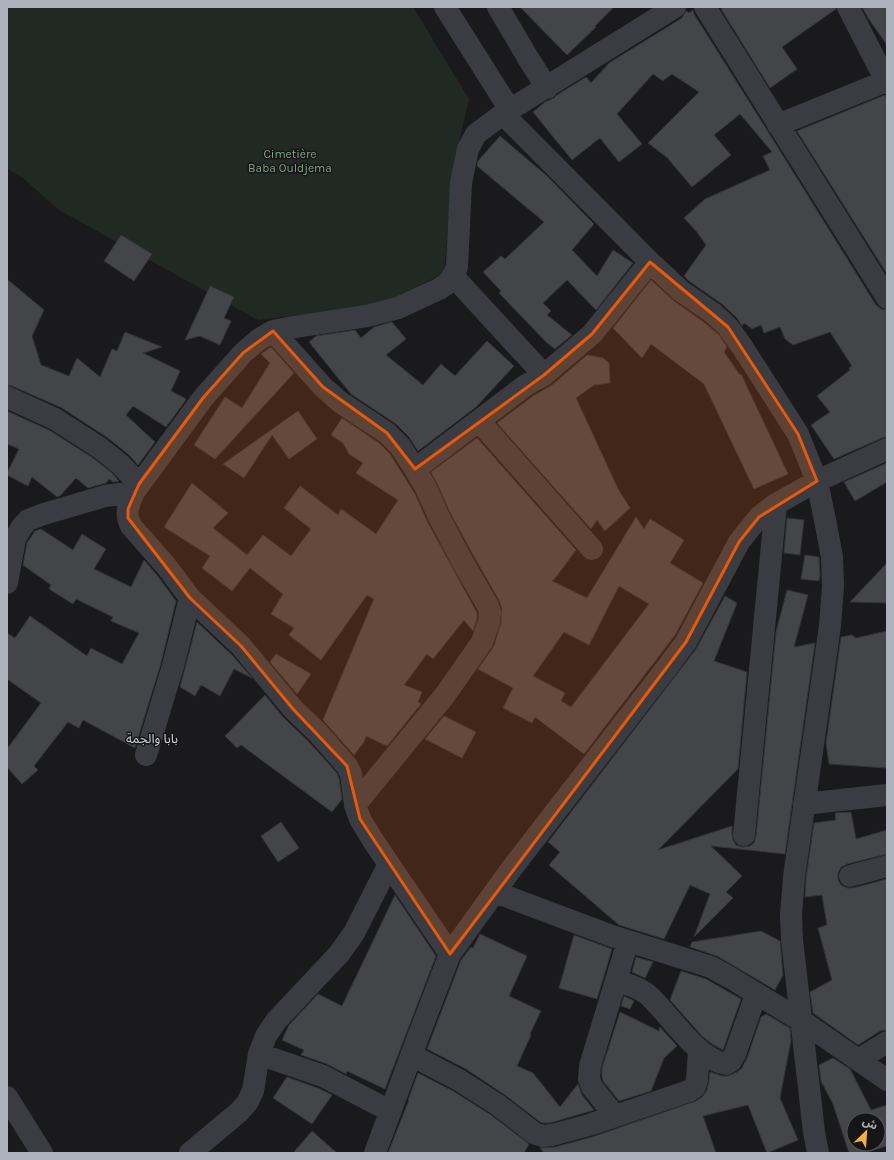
<svg xmlns="http://www.w3.org/2000/svg" width="894" height="1160" viewBox="0 0 894 1160" font-family="Karla,'Noto Sans Arabic',sans-serif">
  <style>
    .green { fill: #212a22 }
    .building { fill: #444549; stroke: #343438; fill-rule: evenodd }
    .lines { fill: none; stroke-linecap: round; stroke-linejoin: round }
    .minor { stroke: #3b3c41; stroke-width: 22 }
    .marked { fill: #e8590c; fill-opacity: 0.2; stroke: #e8590c; stroke-width: 3; stroke-linejoin: round }
    .labels { text-anchor: middle; stroke-width: 3; stroke-linejoin: round; paint-order: stroke }
    .park-label { font-size: 12px; fill: #84a685; stroke: #151517 }
    .neighbourhood-label { font-size: 13px; fill: #cdd0d7; stroke: #151517 }
  </style>
  <rect width="100%" height="100%" fill="#1a1a1c"/>
  <!-- green -->
  <path class="green" d="M7,7h406l56,92 -16,70 -9,104 -63,32 -123,15 -199,-110 -37,-33 -15,-8z"/>
  <!-- building -->
  <path class="building" d="M520,7h94l-19,19 1,1 -29,28z
    M723,7h113v2l-54,38 15,22 -27,19 -49,-79z
    M862,7h25v38l-19,-27z
    M693,10l1,4 73,116 109,175 5,4 6,1v127l-5,1 -48,21 -23,-34 19,-13 -13,-16 33,-26 -1,-2 3,-2 -22,-34 -37,13 -8,-6 -5,-12 -16,6 -3,-8 -9,4 -8,-6 -2,3 -5,-8 -15,-14 -33,-23 -5,-5 22,-31 -9,-13 -13,-14 21,-19 65,-29 -7,-14 9,-4 -32,-38 -26,21 17,20 -39,32 -23,-27v-1l-21,-16 51,-51 -27,-18 -9,7 -10,-7 -36,40 25,30 -23,18 -19,-24 -28,22 -39,-48 12,-10 9,-4 3,-3 29,-18 5,6 18,-20 73,-45 4,-7 3,2z
    M885,95l2,5v174l-90,-143z
    M500,136l47,40 47,48 -22,26 25,26 16,-26 20,13 -37,47 -29,-30 -24,23 8,8 -4,4 25,20 -17,14 -8,-6 -48,-50 2,-2 -18,-19 18,-16 4,3 39,-37 -67,-56 1,-5z
    M121,235l31,19 -18,27 -30,-20z
    M7,279l37,31 -12,26 9,29 28,11 8,-18 23,19 12,-28 5,2 8,-19 37,15 -19,6 37,18 -9,20 15,8 -3,5 -17,23 -33,-21 -7,9 29,27 -17,23 -10,-11 -20,-16 -46,-30 -50,-22 -5,-1z
    M651,280l23,21 31,22 14,12 8,12 -3,5 16,23 1,-1 47,100 -34,15 -50,-105 -53,-40 -9,14 -29,-30z
    M210,286l24,11 -10,21 7,3 -11,24 -20,-9 -15,4z
    M392,322l14,17 -20,16 37,30 18,-21 14,12 32,-35 27,25 -38,41 -58,44 -9,-14 -13,-13 -45,-30 -42,-52 7,-6 39,-6 6,8 13,-11z
    M271,347l23,26 -79,86 -21,-14 31,-48 17,11 28,-45 -9,-9z
    M587,355l16,3 6,5 1,20 -16,2 -18,13 42,91 12,19 -25,23 -8,-11 -6,9 -94,-106 36,-27 19,-11z
    M7,411l42,19 44,28 19,15 7,8 -6,1 -4,-3 -3,4 -18,5 -12,-10 -16,18 -3,1 -25,-20 -4,9 -21,-11v-2l12,-24 -12,-5z
    M298,411l19,28 -28,20 -17,-24 -28,43 -21,-14z
    M342,418l37,25 11,11 25,40 13,29 49,90v6l-4,12 -9,-11 -31,39 -6,-5 -23,31 18,7 -4,10 3,2 -34,42 -21,-10 -2,6 -10,13 -31,-35 51,-121 -7,-4 -46,65 -32,-25 5,-7 -23,-14 12,-20 -33,-26 -18,23 -30,-23 8,-12 -46,-29 28,-44 36,30 -15,15 34,27 16,-20 28,21 20,-27 -27,-21 16,-22 38,29 3,-6 35,25 22,-34 -42,-27 7,-10 -14,-9 -6,-11 -12,-8z
    M477,438l99,112 -20,27 -4,4 35,17 49,-81 8,12 6,-10 34,21 -14,23 33,20 -28,52 -91,119 -49,-37 -3,6 -29,-15 10,-20 -35,-19 16,-23 7,-23 1,-15 -3,-8 -27,-47 -22,-41 -13,-29 -6,-11zM619,586l30,18 -78,103 -10,-6 4,-8 -32,-17 31,-44 25,13z
    M887,463v19l-32,19 -11,-19z
    M787,518l17,2 -4,35 -16,-2z
    M41,529l32,21 9,-16 24,15 -12,20 37,18 13,-27 13,15 19,26 -15,62 -26,85 -52,-28 -4,8 -11,-6 -34,44 4,4 -16,14 -15,-17v-18l34,-46 -34,-24v-46l8,5 15,-22 57,40 4,-8 31,16 17,-31 -28,-12 2,-4 -37,-18 -3,5 -24,-15 2,-4 -28,-20 4,-22 8,-12z
    M805,555l14,2 1,18 -1,6 -18,-2z
    M887,563v40l-37,-1z
    M787,590l21,5 -14,52 21,-4 -30,211 -74,-8 31,30 -16,16 7,6 -39,39 16,-43 -20,-9 -26,54 -45,-14 -70,-60 11,-13 -12,-10 148,-193 29,-53 12,7 -23,58 33,11 -9,97 -80,81 74,-24v8l1,6 3,5 7,2 7,-1 4,-3 2,-7 20,-204z
    M197,622l35,33 20,23 -18,-9 -14,27 -19,-11 -6,11 -15,-9z
    M887,631v137l-58,-4 -3,-21 15,-106 11,-2 4,3z
    M276,654l35,20 -14,20 -27,-32z
    M265,695l18,22 26,25 28,31 2,5 3,21 -10,13 -91,-67 -4,3 -12,-12z
    M444,716l32,16 -14,26 -37,-19z
    M851,812l5,27 31,-9v24l-40,10 -6,3 -3,6v7l3,5 6,3h6l34,-9v151l-7,1 -22,14 -45,-32 -3,-21 22,-12 -14,-52 9,-3 -5,-30 -17,2 1,-19 8,-55 22,-3 -1,-7z
    M281,822l18,26 -21,14 -17,-26z
    M395,895l41,61 -51,133 -38,-18 -1,3 -19,-10 -26,-9 3,-5 -22,-10 7,-15 29,-31 24,12z
    M761,931l19,10 3,34 -8,15 -58,-34 -27,-9 2,-5z
    M480,934l47,22 -18,40 32,15 -11,23 1,1 -14,31 16,7 27,34 18,-23 4,11 12,15 -44,13h-6l-4,-1 -35,-27 -39,-26 -39,-20 34,-89 10,-13 2,1z
    M574,935l38,14 -15,50 -38,-11z
    M636,957l17,5 -8,16 -13,-6z
    M681,971l25,8 35,20 -18,51 -11,-6 -10,-8 -32,-36z
    M624,996l10,5 -4,8 -9,-3z
    M620,1012l39,19 1,-4 17,19 -13,12 -13,33 -32,10 -16,-20 -1,-4v-9z
    M766,1014l24,14 1,12 -11,58 18,42 -31,13 -19,-48 -45,11 13,37h-172l-4,-5 15,-1 37,-10 104,-36 6,-4 5,-7 2,-9 1,-9 12,4h6l9,-4 5,-4 5,-10 14,-41z
    M833,1058l17,11 21,41 16,-5v41l-23,7h-15l-16,-49 -12,-23 -2,-16zM854,1120h24v24h-24z
    M418,1073l35,18 38,24 38,29 -5,9h-136l13,-33 8,-20h-1z
    M287,1077l31,11 14,7 -20,29 -39,-26z
    M312,1131l25,22h-44z"/>
  <g class="lines">
    <!-- minor -->
    <path class="minor" d="M445,7l65,103
      M498,7l30,51 19,30
      M705,7l182,291
      M848,7l39,76
      M503,114l147,148 31,29 32,22 15,14 15,21 55,86 19,47 9,44 6,32 1,29 -3,40 -36,251 -3,38 1,25 22,192 4,21
      M778,125l108,-44
      M453,276l91,99
      M273,331l50,56 17,15 47,31 13,13 15,23 11,19 13,29 22,42 27,47 2,6 -1,10 -7,20 -37,53 -90,110
      M7,397l48,22 45,29 20,16 19,20
      M479,421l113,128
      M415,469l111,-84 18,-10 48,-41 58,-72
      M7,583l8,-44 6,-11 7,-8 16,-6 61,-18 29,-4
      M146,755l27,-89 17,-68
      M804,804l83,-9
      M744,835l32,-331
      M850,876l37,-10
      M495,892l117,44 99,31 20,11 16,10 55,33 85,59
      M450,954l-76,-112 -14,-23 -5,-14 -4,-31 -4,-8 -29,-33 -25,-24 -52,-63 -51,-48 -23,-31 -36,-41c-7,-14 -2,-21 3,-34l69,-94 40,-45 15,-13 15,-9 15,-3 79,-12 31,-8 41,-19 9,-6 5,-7 4,-9 4,-84 7,-34 8,-15 27,-20 172,-107
      M616,980c11,4 22,7 31,14 23,20 49,65 79,70l5,-3 4,-7 21,-60
      M259,1054l64,22 67,35
      M411,1055l48,25 39,25 36,28 9,3 9,-1 37,-10 100,-34 6,-4 2,-7 2,-30
      M858,1060l29,-18
      M7,1097l35,56
      M615,1116l-23,-29 -3,-8 1,-13 38,-125
      M190,1153l49,-41 8,-9 6,-12 6,-37 7,-18 10,-15 63,-67 15,-21 35,-69
      M375,1153l43,-116 32,-83 62,-86 157,-203 17,-23 53,-100 20,-25 17,-13 41,-23 70,-32"/>
  </g>
  <!-- marked area -->
  <path class="marked" d="M650,262l78,65 70,107 19,47 -58,36 -20,25 -53,100 -236,312 -90,-135 -13,-53 -54,-57 -52,-63 -51,-48 -62,-80v-9l11,-25 64,-86 40,-45 30,-22 50,56 64,46 28,36 129,-94 48,-41z"/>
  <g class="labels">
    <!-- park labels -->
    <g class="park-label">
      <text x="290" y="158">Cimetière<tspan x="290" dy="14">Baba Ouldjema</tspan></text>
    </g>
    <!-- neighbourhood labels -->
    <g class="neighbourhood-label">
      <text x="152" y="743">بابا والجمة</text>
    </g>
  </g>
  <!-- border -->
  <rect width="894" height="1160" fill="none" stroke="#acb1bb" stroke-width="16"/>
  <!-- north arrow -->
  <g transform="translate(866 1132) rotate(25)"><circle r="19" fill="#151517" stroke="#515359"/>
  <path d="M0-3L7 15L0 10L-7 15Z" fill="#f0b13e"/>
  <text y="-6" font-size="11" font-weight="bold" text-anchor="middle" fill="#acb1bb">ش</text>
  </g>
</svg>
